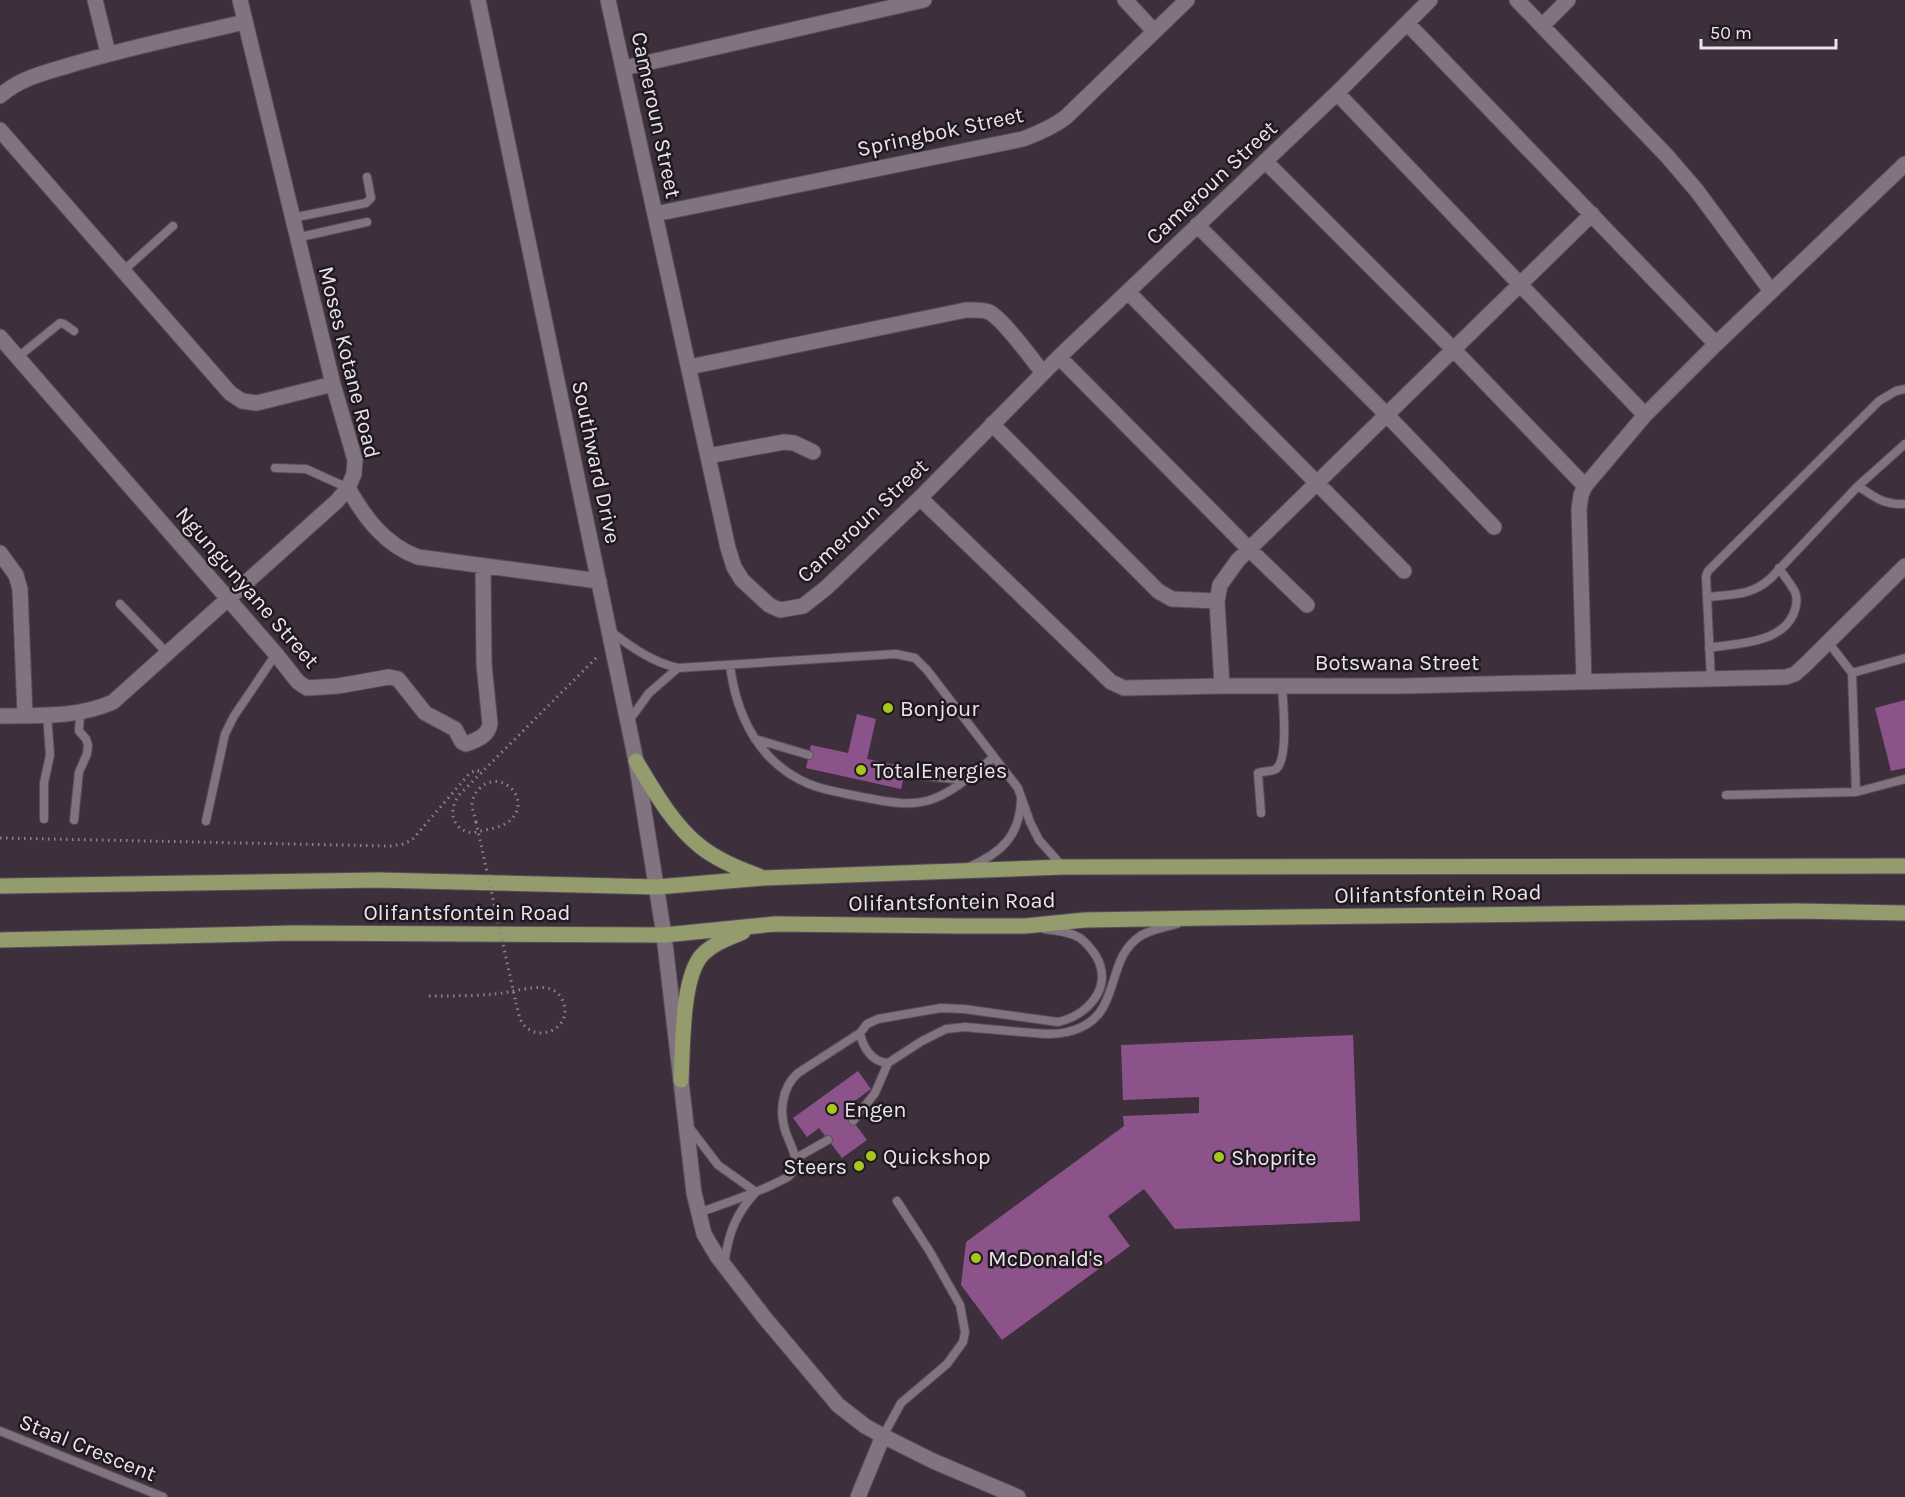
<svg xmlns="http://www.w3.org/2000/svg" width="1905" height="1497" viewBox="0 0 1905 1497" font-family="Karla,sans-serif">
  <style>
    .building { fill: #8c528a }
    .lines { fill: none; stroke-linecap: round; stroke-linejoin: round }
    .service-casing { stroke: #574d57; stroke-width: 10 }
    .minor-casing { stroke: #574d57; stroke-width: 17 }
    .tertiary-casing { stroke: #574d57; stroke-width: 17 }
    .secondary-casing { stroke: #574d57; stroke-width: 17 }
    .primary-casing { stroke: #574d57; stroke-width: 17 }
    .path { stroke: #8e838d; stroke-width: 3; stroke-dasharray: 1.5 4.5; stroke-linecap: butt }
    .service { stroke: #817380; stroke-width: 8 }
    .minor { stroke: #817380; stroke-width: 15 }
    .tertiary { stroke: #817380; stroke-width: 15 }
    .secondary { stroke: #817380; stroke-width: 15 }
    .primary { stroke: #949b6d; stroke-width: 15 }
    .path-bridge { stroke: #8e838d; stroke-width: 3; stroke-dasharray: 1.5 4.5; stroke-linecap: butt }
    .poi-dot { fill: #a8c71c; stroke: #201a20; stroke-width: 2 }
    .labels { text-anchor: middle; stroke-width: 5; stroke-linejoin: round; paint-order: stroke }
    .street-label { font-size: 22px; fill: #ece4eb; stroke: #201a20 }
    .poi-label { font-size: 22px; fill: #ece4eb; stroke: #201a20; text-anchor: start }
  </style>
  <rect width="100%" height="100%" fill="#3d303c"/>
  <!-- building -->
  <path class="building" d="M1905,700v68l-14,3 -16,-63z
    M857,714l19,5 -9,40 39,8 -5,22 -95,-21 5,-23 37,8z
    M1353,1035l7,186 -185,8 -31,-40 -36,27 22,30 -128,94 -41,-55 5,-43 158,-116 -1,-10 76,-3v-16l-76,3 -2,-55z
    M858,1071l13,18 -27,20 23,31 -25,18 -23,-30 -12,9 -14,-19z"/>
  <g class="lines">
    <!-- service casing -->
    <g class="service-casing">
      <path id="service" d="M292,218l74,-15 5,-5 -4,-21
        M296,238l71,-16
        M123,271l50,-45
        M18,357l42,-34 4,1 10,7
        M275,468l31,1 42,19
        M1858,486c18,12 26,19 47,18
        M1708,597c26,-3 43,-1 63,-19l87,-92 47,-42
        M120,604l48,50
        M610,631c21,16 42,31 68,37l218,-14 19,4 12,12 91,118 12,34 9,18 24,27
        M1828,642l24,31 4,119
        M1709,648c28,-5 70,-4 84,-33 3,-7 5,-16 2,-23 -4,-8 -11,-16 -16,-24
        M730,665c6,50 29,98 79,119 17,7 35,9 53,13 22,4 45,10 68,3 24,-8 44,-27 64,-43
        M1852,673l53,-15
        M1711,680l-5,-104 2,-5 171,-170 17,-10 9,-2
        M628,722l21,-29 29,-25
        M755,739l54,16
        M904,774l61,6
        M1726,795l130,-3 49,-13
        M1261,813l-3,-40c5,-2 13,-1 18,-4 13,-10 7,-67 6,-83
        M44,819v-36l6,-28 -3,-41
        M74,820l5,-48 8,-18 1,-9 -2,-6 -7,-8 1,-17
        M206,821l19,-87 9,-18 42,-62
        M969,867c32,-14 51,-31 52,-68
        M1044,929c12,2 25,2 36,9 7,5 12,12 16,18 18,31 -8,59 -38,66l-94,-13 -23,-1 -63,11 -11,5 -7,9c3,15 12,29 28,30l34,-22 24,-12 19,-2c19,2 37,3 56,5 15,1 31,4 46,0 59,-13 34,-72 75,-97 11,-6 24,-8 35,-11
        M853,1121l22,-28 13,-30
        M689,1127l29,38 38,27c-21,22 -28,43 -32,73
        M796,1158l32,-18
        M698,1213c25,-9 50,-17 74,-28 5,-3 12,-5 17,-9 14,-12 2,-29 -3,-43 -7,-20 -5,-45 12,-60l62,-40
        M0,1431l163,66
        M883,1436l18,-33 46,-39 16,-22 2,-10 -5,-27 -30,-53 -33,-51"/>
    </g>
    <!-- minor casing -->
    <g class="minor-casing">
      <path id="minor" d="M95,0l13,53
        M608,0l120,548 6,19 8,13 27,25 11,5 23,-4 23,-18 94,-90 139,-141 278,-264 93,-93
        M1125,0l29,31
        M1517,0l150,156 30,35 74,100
        M1407,23l309,321
        M1542,26l26,-26
        M624,68l300,-68
        M1337,93l308,322
        M0,96c19,-17 43,-23 67,-30 58,-18 118,-30 178,-44
        M0,130l230,263 12,8 15,2 76,-19
        M1265,161l189,189 131,136
        M655,214l368,-75c16,-6 30,-12 43,-22l121,-117
        M1197,225l190,190 107,112
        M1128,292l276,279
        M0,337l276,317 22,28 9,6 31,-2 51,-9 9,2 27,34 30,16 7,13 4,2c11,-4 22,-8 24,-20l-6,-60 -1,-98
        M1059,357l190,192 58,56
        M689,367l277,-57c8,0 16,-1 23,2 14,7 43,47 54,61
        M992,424l166,167 14,8 45,2 5,85
        M708,456l76,-14 10,1 19,9
        M348,488c17,30 37,57 70,69l181,24
        M920,498l191,184 13,6 98,-2h181l383,-9 9,-3 10,-9 100,-99
        M0,553l16,22 4,14 5,126
        M1217,601l3,-16 18,-25 354,-346
        M1584,682l-5,-173 2,-14 4,-9 60,-71 71,-71 189,-180
        M0,716c39,-1 77,2 113,-14l224,-201 11,-13 6,-14 1,-14 -22,-76 -93,-384
        M858,1497l25,-61"/>
    </g>
    <!-- tertiary casing -->
    <g class="tertiary-casing">
      <path id="tertiary" d="M664,935l30,258 10,41 13,22 47,61 74,88 27,21 18,10 50,25 85,36"/>
    </g>
    <!-- secondary casing -->
    <g class="secondary-casing">
      <path id="secondary" d="M478,0l158,761 28,174"/>
    </g>
    <!-- primary casing -->
    <g class="primary-casing">
      <path id="primary" d="M636,761c18,30 37,64 65,86 18,14 38,22 58,29
        M0,886l378,-6 279,7 106,-9 300,-11 842,-1
        M0,940l293,-7 371,2 111,-11 184,2h66l60,-6 122,-2 590,-7 108,2
        M681,1080c2,-31 0,-104 22,-126 11,-11 26,-16 40,-22"/>
    </g>
    <!-- path -->
    <path class="path" d="M476,822c-1,-6 -4,-12 -4,-19 1,-7 4,-11 9,-16 24,-20 55,19 24,37 -10,5 -22,6 -32,9 -22,-3 -25,-23 -14,-38l139,-139
      M0,838l390,8 13,-2 9,-4 57,-66 7,-4 6,2
      M429,996c22,0 44,0 65,-2 16,-1 45,-11 59,-4 7,3 11,12 12,18 2,23 -28,34 -42,16 -4,-5 -5,-14 -7,-21"/>
    <!-- service -->
    <use href="#service" class="service"/>
    <!-- minor -->
    <use href="#minor" class="minor"/>
    <!-- tertiary -->
    <use href="#tertiary" class="tertiary"/>
    <!-- secondary -->
    <use href="#secondary" class="secondary"/>
    <!-- primary -->
    <use href="#primary" class="primary"/>
    <!-- path-bridge -->
    <path class="path-bridge" d="M476,822l40,181"/>
  </g>
  <!-- markers -->
  <g class="poi-dot">
    <circle cx="888" cy="708" r="6"/>
    <circle cx="861" cy="770" r="6"/>
    <circle cx="832" cy="1109" r="6"/>
    <circle cx="871" cy="1156" r="6"/>
    <circle cx="1219" cy="1157" r="6"/>
    <circle cx="859" cy="1166" r="6"/>
    <circle cx="976" cy="1258" r="6"/>
  </g>
  <g class="labels">
    <!-- street labels -->
    <g class="street-label">
      <text transform="translate(657 115) rotate(78)" y="8">Cameroun Street</text>
      <text transform="translate(940 131) rotate(-12)" y="8">Springbok Street</text>
      <text transform="translate(1211 182) rotate(-43)" y="8">Cameroun Street</text>
      <text transform="translate(350 362) rotate(76)" y="8">Moses Kotane Road</text>
      <text transform="translate(597 462) rotate(78)" y="8">Southward Drive</text>
      <text transform="translate(862 520) rotate(-43)" y="8">Cameroun Street</text>
      <text transform="translate(248 587) rotate(49)" y="8">Ngungunyane Street</text>
      <text x="1397" y="670">Botswana Street</text>
      <text transform="translate(1438 893) rotate(-1)" y="8">Olifantsfontein Road</text>
      <text transform="translate(952 901) rotate(-1)" y="8">Olifantsfontein Road</text>
      <text x="467" y="920">Olifantsfontein Road</text>
      <text transform="translate(88 1447) rotate(22)" y="8">Staal Crescent</text>
    </g>
    <!-- poi labels -->
    <g class="poi-label">
      <text x="900" y="716">Bonjour</text>
      <text x="873" y="778">TotalEnergies</text>
      <text x="844" y="1117">Engen</text>
      <text x="883" y="1164">Quickshop</text>
      <text x="1231" y="1165">Shoprite</text>
      <text x="847" y="1174" text-anchor="end">Steers</text>
      <text x="988" y="1266">McDonald's</text>
    </g>
  </g>
  <!-- scale -->
  <path d="M1701 39v9h135v-9" fill="none" stroke="#ece4eb" stroke-width="3"/>
  <text x="1710" y="39" font-size="18" fill="#ece4eb" stroke="#201a20" stroke-width="4.5" paint-order="stroke">50 m</text>
</svg>
